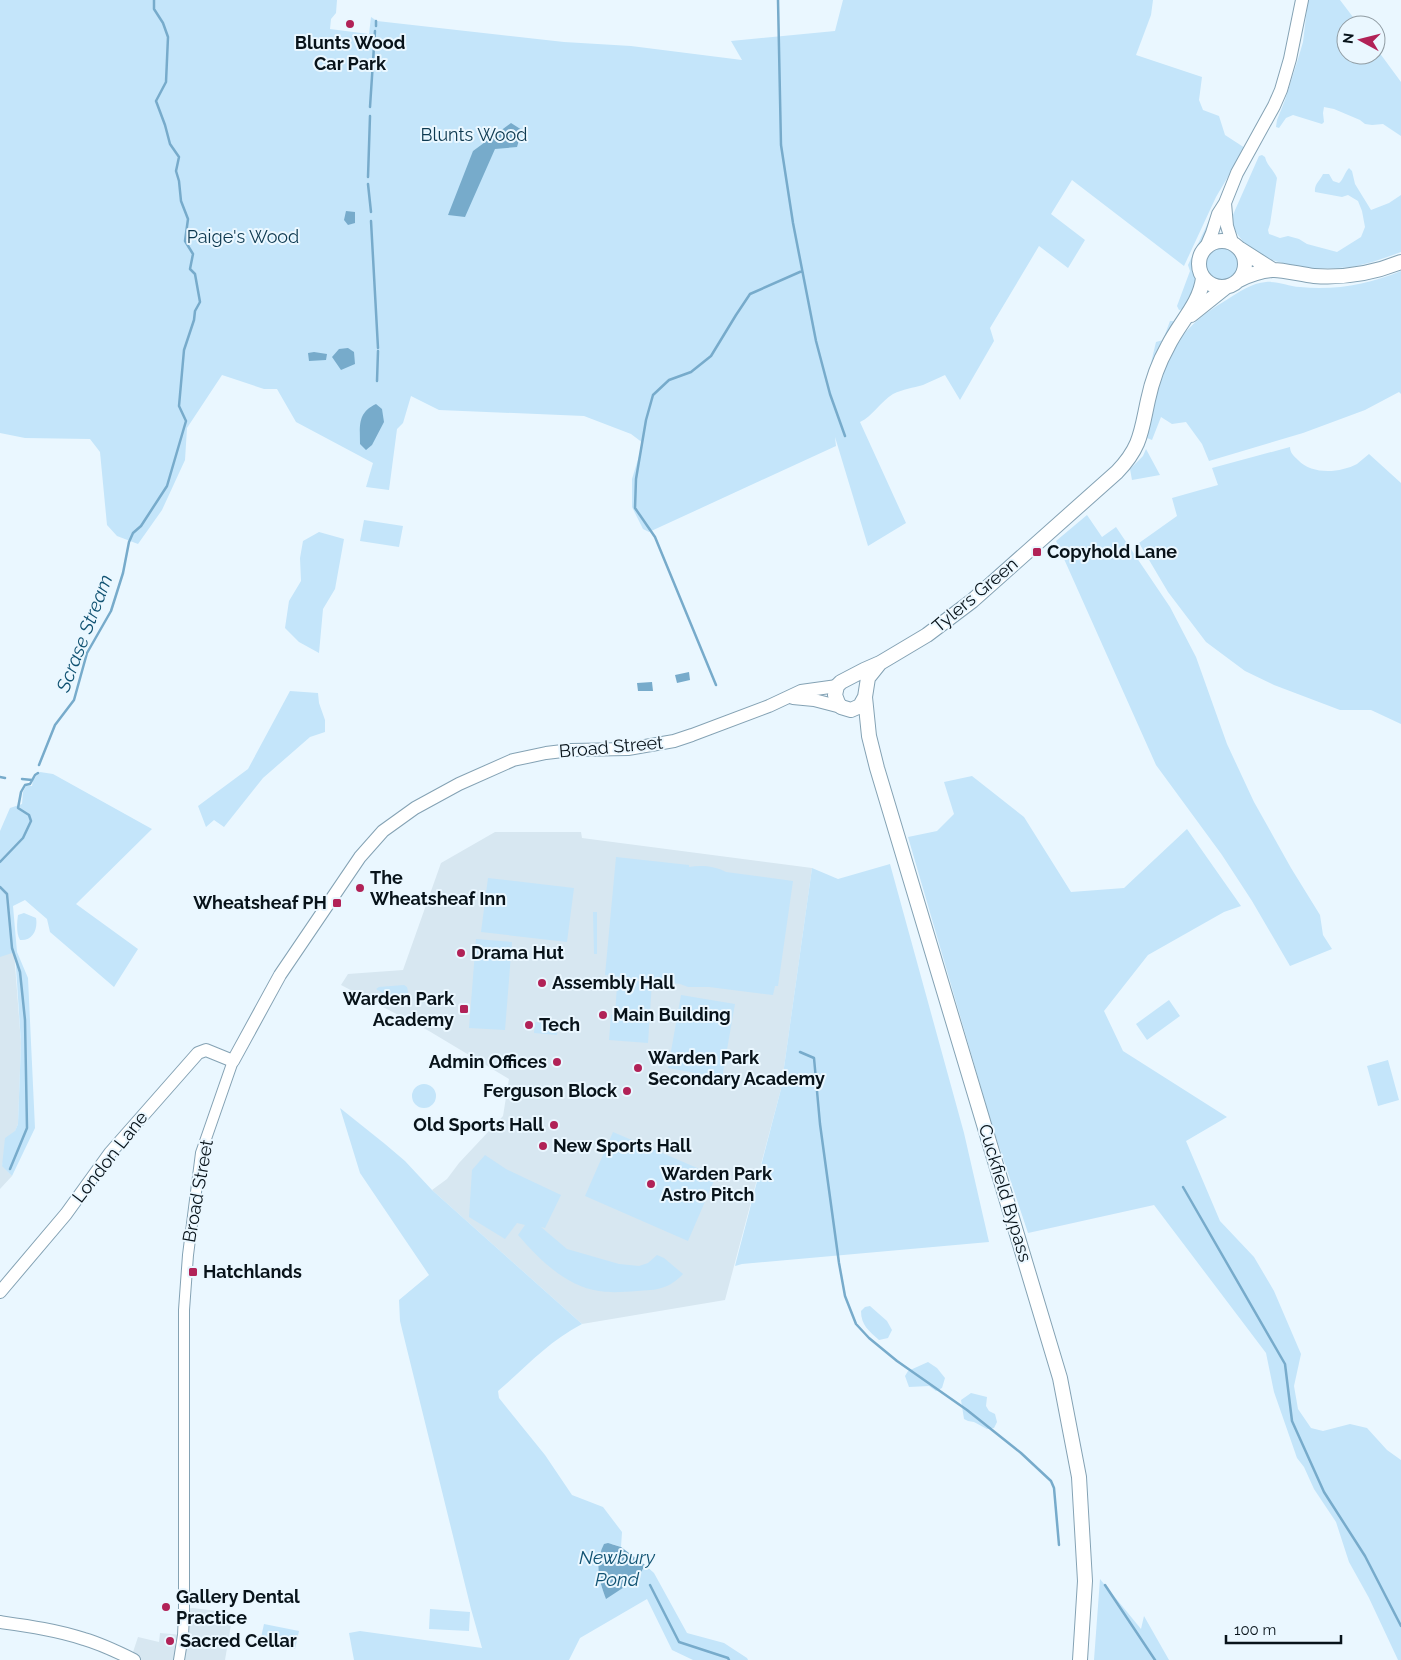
<svg xmlns="http://www.w3.org/2000/svg" width="1401" height="1660" viewBox="0 0 1401 1660" font-family="Raleway,sans-serif">
  <style>
    .built { fill: #d7e7f1 }
    .green { fill: #c4e5fa }
    .water { fill: #77abcb }
    .lines { fill: none; stroke-linecap: round; stroke-linejoin: round }
    .stream { stroke: #77abcb; stroke-width: 2.5 }
    .minor-casing { stroke: #84a2b4; stroke-width: 12 }
    .major-casing { stroke: #84a2b4; stroke-width: 14 }
    .highway-casing { stroke: #84a2b4; stroke-width: 16 }
    .minor { stroke: #fff; stroke-width: 10 }
    .major { stroke: #fff; stroke-width: 12 }
    .highway { stroke: #fff; stroke-width: 14 }
    .poi-dot { fill: #b12257; stroke: #eaf7ff; stroke-width: 2 }
    .labels { text-anchor: middle; stroke-width: 4; stroke-linejoin: round; paint-order: stroke }
    .poi-label { font-size: 18px; font-weight: bold; fill: #08131a; stroke: #eaf7ff; text-anchor: start }
    .park-label { font-size: 18px; fill: #0d3950; stroke: #eaf7ff }
    .street-label { font-size: 18px; fill: #08131a; stroke: #eaf7ff }
    .water-label { font-size: 19px; font-style: italic; fill: #105272; stroke: #eaf7ff }
  </style>
  <rect width="100%" height="100%" fill="#eaf7ff"/>
  <!-- built -->
  <path class="built" d="M495,832h86l1,6 230,30 -31,221 -56,211 -143,24 -150,-134 15,-11 12,-16 44,-47 6,-37 -80,-48 -88,-46 7,-11 55,-4 38,-107z
    M0,900l11,12 10,131 -3,81 -16,41 10,11 -12,13z
    M193,1608l40,5 -8,47h-91l-3,-2 7,-21 21,5 1,-9 23,2 1,-26z"/>
  <!-- green -->
  <path class="green" d="M0,0h337l-1,13 -5,6 -1,10 39,5 2,-17 6,4 187,21 67,4 111,14 -11,-19 104,-10 8,-31h310l-2,15 -15,40 66,22 -3,23 4,10 16,6 6,19 20,13 -29,49 -32,69 -112,-86 -21,34 34,26 -17,28 -29,-22 -49,82 4,13 -34,59 -15,-25c-7,3 -15,7 -22,10 -10,3 -20,4 -30,9 -13,8 -20,22 -33,28l46,101 -38,23 -33,-109 1,9 -187,86 -6,-3 -11,-22v-28l11,-36 -12,-9 -47,-18 -145,-6 -28,-14 -8,27 -6,6 -8,61 -23,-3 7,-24 -77,-41 -19,-33h-13l-42,-14 -35,53 -2,32 -23,50 -24,34 -21,-8 -10,-11 -7,-73 -10,-13 -65,-1 -25,-5z
    M1308,0h32l19,25h-13v30h30v-7l25,34v54l-18,-12 -11,1 -7,-1 -5,-4 -26,-11 -10,-2 -1,6 1,9 -2,2 -29,-9 -7,3 -7,10 -3,-1 1,-7 8,-20 13,-41 5,-17z
    M1262,155l3,2c2,9 9,13 12,21l-7,46 -2,6 1,4 11,4 8,-2 11,3 8,5 30,8 24,-15 4,-10 -3,-16 -4,-10 -10,-6 -6,2 -27,-5c-1,-8 5,-11 8,-18h6l4,7 6,2c5,-4 5,-10 10,-15l3,3 3,13 16,26 18,-7 12,-8v57c-16,6 -35,13 -52,15 -35,4 -89,0 -111,-32 -4,-5 -5,-12 -6,-18l27,-61z
    M1214,210l-12,32 -7,11 -2,6v8l4,20 -13,22 -5,1 -2,-4 13,-35 -2,-6z
    M1206 264a17 17 0 1 1 34 0a17 17 0 1 1-34 0Z
    M1401,271v123l-2,-2 -34,18 -62,23 -94,28 -7,-17 -16,-22 -14,2 -11,-7 -9,23 -5,-2c11,-66 19,-103 81,-139 11,-7 24,-16 38,-17 12,-1 22,4 34,5 34,4 70,-3 101,-16z
    M1170,321h3l1,2 -30,69 12,-50 7,-2z
    M1290,447c0,6 4,9 8,13 14,15 42,13 59,4 4,-3 8,-7 12,-10l32,29v241l-30,-14h-31l-66,-25 -29,-14 -39,-29 -38,-50 -29,-49 38,-27 -5,-18 46,-13 -6,-17z
    M1146,449l14,26 -28,5 -2,-11 13,-13z
    M1087,515l15,22 14,-10 54,80 26,50 31,87 27,58 37,66 29,47 3,20 9,14 -42,17 -38,-65 -30,-46 -66,-90 -100,-224z
    M364,520l39,6 -4,21 -39,-6z
    M319,532l25,7 -9,50 -12,20 -4,44 -20,-11 -14,-14 4,-27 12,-20 -1,-23 3,-17z
    M290,691l28,2 1,10 6,17v12l-15,5 -47,41 -39,49 -10,-7 -8,7 -8,-21 50,-37z
    M40,772l13,2 99,55 -76,75 62,45 -24,38 -64,-55 -3,-13 -22,-19 -12,6 4,46 11,26 7,150 -23,48 -10,-10 3,-28 10,-7 3,-7 3,-81 -6,-91 -15,5v-126l10,-23 12,-4 1,-12 3,-6h6l1,-6z
    M972,776l52,41 47,75 53,-4 63,-59 54,77 -17,6 -76,43 -44,56 19,40 104,66 -41,24 34,80 34,36 20,34 27,63 -7,32 4,23 13,19 12,3 27,-7 17,4 20,22 14,10v200h-3l-29,-62 -20,-36 -13,-40 -22,-33 -10,-22 -7,-9 -23,-66 -8,-39 -112,-148 -126,28 -37,-111 -83,-285 29,-6 17,-17 -10,-32z
    M616,857l73,8v2c12,-2 26,-1 37,5l67,9 -15,105h-3l-2,9 -64,-8h-21l-8,-3 -75,-9z
    M890,864l74,269 25,109 -247,22 -7,2 46,-177 31,-221 26,11z
    M488,878l86,10 -7,54 -86,-10z
    M593,912h4v42h-3z
    M24,913l12,5c2,11 -3,23 -16,22 -4,-7 -3,-17 -2,-25z
    M476,939l36,3 -7,88 -36,-2z
    M622,980l30,2 -4,61 -39,-3 2,-25 4,-1 2,-28z
    M404,985l3,2c7,24 -23,7 -31,2l3,-2z
    M681,995l54,9 -13,74 -54,-10z
    M1169,1000l11,16 -33,24 -11,-16z
    M535,1022l23,2 -1,11 -23,-2z
    M1388,1060l11,40 -21,6 -11,-40z
    M412 1096a12 12 0 1 1 24 0a12 12 0 1 1-24 0Z
    M340,1108l45,36 20,17 27,29 150,134c-33,17 -56,43 -84,67l1,7 46,57 27,40 31,12 19,25 -1,15 -9,-3 -11,6c-5,20 -3,29 5,48l32,-20 7,-13 9,8 33,60 37,10 23,15 1,2h-55l-21,-10 -25,-51 -67,39 -11,22h-215l-5,-27 11,-2 122,17 -11,-39 -71,-288 -1,-21 30,-25 -69,-102z
    M613,1132l103,44 -28,65 -103,-45z
    M485,1155l21,14 55,26 -16,33 -4,-1 26,22 52,15 20,2 9,-3 9,-8 7,3 19,16c-14,15 -26,16 -46,17 -13,1 -26,2 -38,0 -34,-5 -60,-32 -81,-56l7,-10 -8,-2 -12,16 -36,-22 3,-47z
    M870,1306l17,15 5,9 -4,8 -9,2c-10,-9 -18,-15 -18,-29l4,-4z
    M928,1362l9,6 8,10 -3,10 -6,3 -7,-5 -20,1 -4,-11 3,-5z
    M971,1393l16,4 -1,9 3,5 6,3 2,8 -3,6 -7,1 -13,-7 -6,-1 -4,-2 -3,-19z
    M1100,1579l41,50 3,-13 25,44h-75z
    M430,1609l40,3 -1,19 -40,-2z
    M264,1624l35,7 -4,18 -35,-7z"/>
  <!-- water -->
  <path class="water" d="M511,123l11,7 -5,17 -22,2 -30,68 -17,-2 25,-64z
    M346,211l9,1v11l-7,2 -4,-5z
    M348,348l6,4 1,12 -14,6 -9,-13 7,-8z
    M314,352l13,2 -1,6 -17,1 -1,-8z
    M376,404l6,5 2,13 -12,23 -6,5 -6,-6c0,-18 -3,-31 16,-40z
    M689,672l1,8 -13,3 -2,-8z
    M652,682l1,9h-15l-1,-8z
    M608,1543l13,4 24,18 -7,13 -32,21c-7,-18 -12,-36 -2,-55z"/>
  <g class="lines">
    <!-- stream -->
    <path class="stream" d="M778,0l3,145 12,78 23,118 14,53 15,42
      M376,26v-5
      M370,107l5,-76
      M368,177l2,-61
      M368,184l3,28
      M371,221l7,127
      M377,381l1,-30
      M716,685l-61,-148 -20,-29 1,-29 10,-59 7,-25 16,-15 22,-8 20,-16 25,-41 14,-21 52,-23
      M39,765l16,-40 19,-25 13,-47 24,-42 12,-38 6,-31 4,-9 8,-7 26,-40 19,-65 -7,-15 5,-56 10,-30 1,-9 5,-9 -5,-28 -5,-5 3,-15 -8,-13 3,-22 -7,-18 -2,-20 -3,-10 3,-14 -9,-13 -5,-19 -9,-24 10,-19 2,-45 -5,-14 -9,-14v-9
      M0,777l5,1
      M22,779l10,1
      M0,862l23,-24 8,-17 -2,-6 -11,-7 3,-16 4,-7 5,-1 5,-9 3,-2
      M0,887l7,7 5,54 8,24 5,48 2,108 -17,41
      M800,1052l14,6 6,66 19,139 6,33 11,28 13,14 28,23 70,49 54,43 30,28 3,7 5,57
      M1183,1187l102,177 7,57 32,71 41,64 36,70
      M650,1585l29,57 49,16 1,2
      M1105,1585l50,75"/>
    <!-- minor casing -->
    <g class="minor-casing">
      <path id="minor" d="M179,1660l4,-25 1,-20v-305l4,-55 13,-102 32,-92"/>
    </g>
    <!-- major casing -->
    <g class="major-casing">
      <path id="major" d="M1225,203l2,23 5,16
        M1206,247l6,-14 6,-19 7,-11 12,-30 37,-67 7,-16 9,-31 12,-59
        M793,698l21,2 27,7
        M0,1292l66,-78 44,-61 88,-100 8,-3 27,11 47,-86 80,-118 23,-26 32,-23 44,-24 54,-24 33,-7 25,-3 57,-1 46,-8 18,-6 77,-29 32,-15 36,-5
        M0,1622c28,4 57,8 84,17 17,5 34,13 50,21"/>
    </g>
    <!-- highway casing -->
    <g class="highway-casing">
      <path id="highway" d="M1199 264a23 23 0 1 1 46 0a23 23 0 1 1-46 0Z
        M1240,249l33,21
        M1239,280c10,-5 21,-9 33,-10 8,-1 31,5 42,6 29,2 60,-3 87,-14
        M1191,315l35,-28
        M880,663l-12,15 -3,19 -5,9 -9,4 -10,-3 -3,-4 -3,-8 2,-9 4,-4 23,-12 16,-7 47,-28 45,-34 145,-129c24,-25 24,-40 31,-72 4,-19 11,-38 20,-54 11,-23 32,-42 35,-68
        M865,697l4,39 8,32 183,610 19,99 6,104 -5,79"/>
    </g>
    <!-- minor -->
    <use href="#minor" class="minor"/>
    <!-- major -->
    <use href="#major" class="major"/>
    <!-- highway -->
    <use href="#highway" class="highway"/>
  </g>
  <!-- markers -->
  <g class="poi-dot">
    <circle cx="350" cy="24" r="5"/>
    <rect x="1032" y="547" width="10" height="10" rx="2.5"/>
    <circle cx="360" cy="888" r="5"/>
    <rect x="332" y="898" width="10" height="10" rx="2.5"/>
    <circle cx="461" cy="953" r="5"/>
    <circle cx="542" cy="983" r="5"/>
    <rect x="459" y="1004" width="10" height="10" rx="2.5"/>
    <circle cx="603" cy="1015" r="5"/>
    <circle cx="529" cy="1025" r="5"/>
    <circle cx="557" cy="1062" r="5"/>
    <circle cx="638" cy="1068" r="5"/>
    <circle cx="627" cy="1091" r="5"/>
    <circle cx="554" cy="1125" r="5"/>
    <circle cx="543" cy="1146" r="5"/>
    <circle cx="651" cy="1184" r="5"/>
    <rect x="188" y="1267" width="10" height="10" rx="2.5"/>
    <circle cx="166" cy="1607" r="5"/>
    <circle cx="170" cy="1641" r="5"/>
  </g>
  <g class="labels">
    <!-- poi labels -->
    <g class="poi-label">
      <text x="350" y="49" text-anchor="middle">Blunts Wood<tspan x="350" dy="21">Car Park</tspan></text>
      <text x="1047" y="558">Copyhold Lane</text>
      <text x="370" y="884">The<tspan x="370" dy="21">Wheatsheaf Inn</tspan></text>
      <text x="327" y="909" text-anchor="end">Wheatsheaf PH</text>
      <text x="471" y="959">Drama Hut</text>
      <text x="552" y="989">Assembly Hall</text>
      <text x="454" y="1005" text-anchor="end">Warden Park<tspan x="454" dy="21">Academy</tspan></text>
      <text x="613" y="1021">Main Building</text>
      <text x="539" y="1031">Tech</text>
      <text x="648" y="1064">Warden Park<tspan x="648" dy="21">Secondary Academy</tspan></text>
      <text x="547" y="1068" text-anchor="end">Admin Offices</text>
      <text x="617" y="1097" text-anchor="end">Ferguson Block</text>
      <text x="544" y="1131" text-anchor="end">Old Sports Hall</text>
      <text x="553" y="1152">New Sports Hall</text>
      <text x="661" y="1180">Warden Park<tspan x="661" dy="21">Astro Pitch</tspan></text>
      <text x="203" y="1278">Hatchlands</text>
      <text x="176" y="1603">Gallery Dental<tspan x="176" dy="21">Practice</tspan></text>
      <text x="180" y="1647">Sacred Cellar</text>
    </g>
    <!-- park labels -->
    <g class="park-label">
      <text x="474" y="141">Blunts Wood</text>
      <text x="243" y="243">Paige's Wood</text>
    </g>
    <!-- street labels -->
    <g class="street-label">
      <text transform="translate(975 595) rotate(-40)" y="6">Tylers Green</text>
      <text transform="translate(611 747) rotate(-5)" y="6">Broad Street</text>
      <text transform="translate(110 1157) rotate(-52)" y="6">London Lane</text>
      <text transform="translate(198 1191) rotate(-80)" y="6">Broad Street</text>
      <text transform="translate(1005 1193) rotate(73)" y="6">Cuckfield Bypass</text>
    </g>
    <!-- water labels -->
    <g class="water-label">
      <text transform="translate(84 633) rotate(-69)" y="7">Scrase Stream</text>
      <text x="617" y="1564">Newbury<tspan x="617" dy="22">Pond</tspan></text>
    </g>
  </g>
  <!-- north arrow -->
  <g transform="translate(1361 40) rotate(277)"><circle r="24" fill="#eaf7ff" stroke="#909ca3"/>
  <path d="M0-4L9 19L0 12L-9 19Z" fill="#b12257"/>
  <text y="-8" font-size="14" font-weight="bold" text-anchor="middle" fill="#08131a">N</text>
  </g>
  <!-- scale -->
  <path d="M1226 1635v8h115v-8" fill="none" stroke="#08131a" stroke-width="2.5"/>
  <text x="1234" y="1635" font-size="15" fill="#08131a" stroke="#eaf7ff" stroke-width="4" paint-order="stroke">100 m</text>
</svg>
